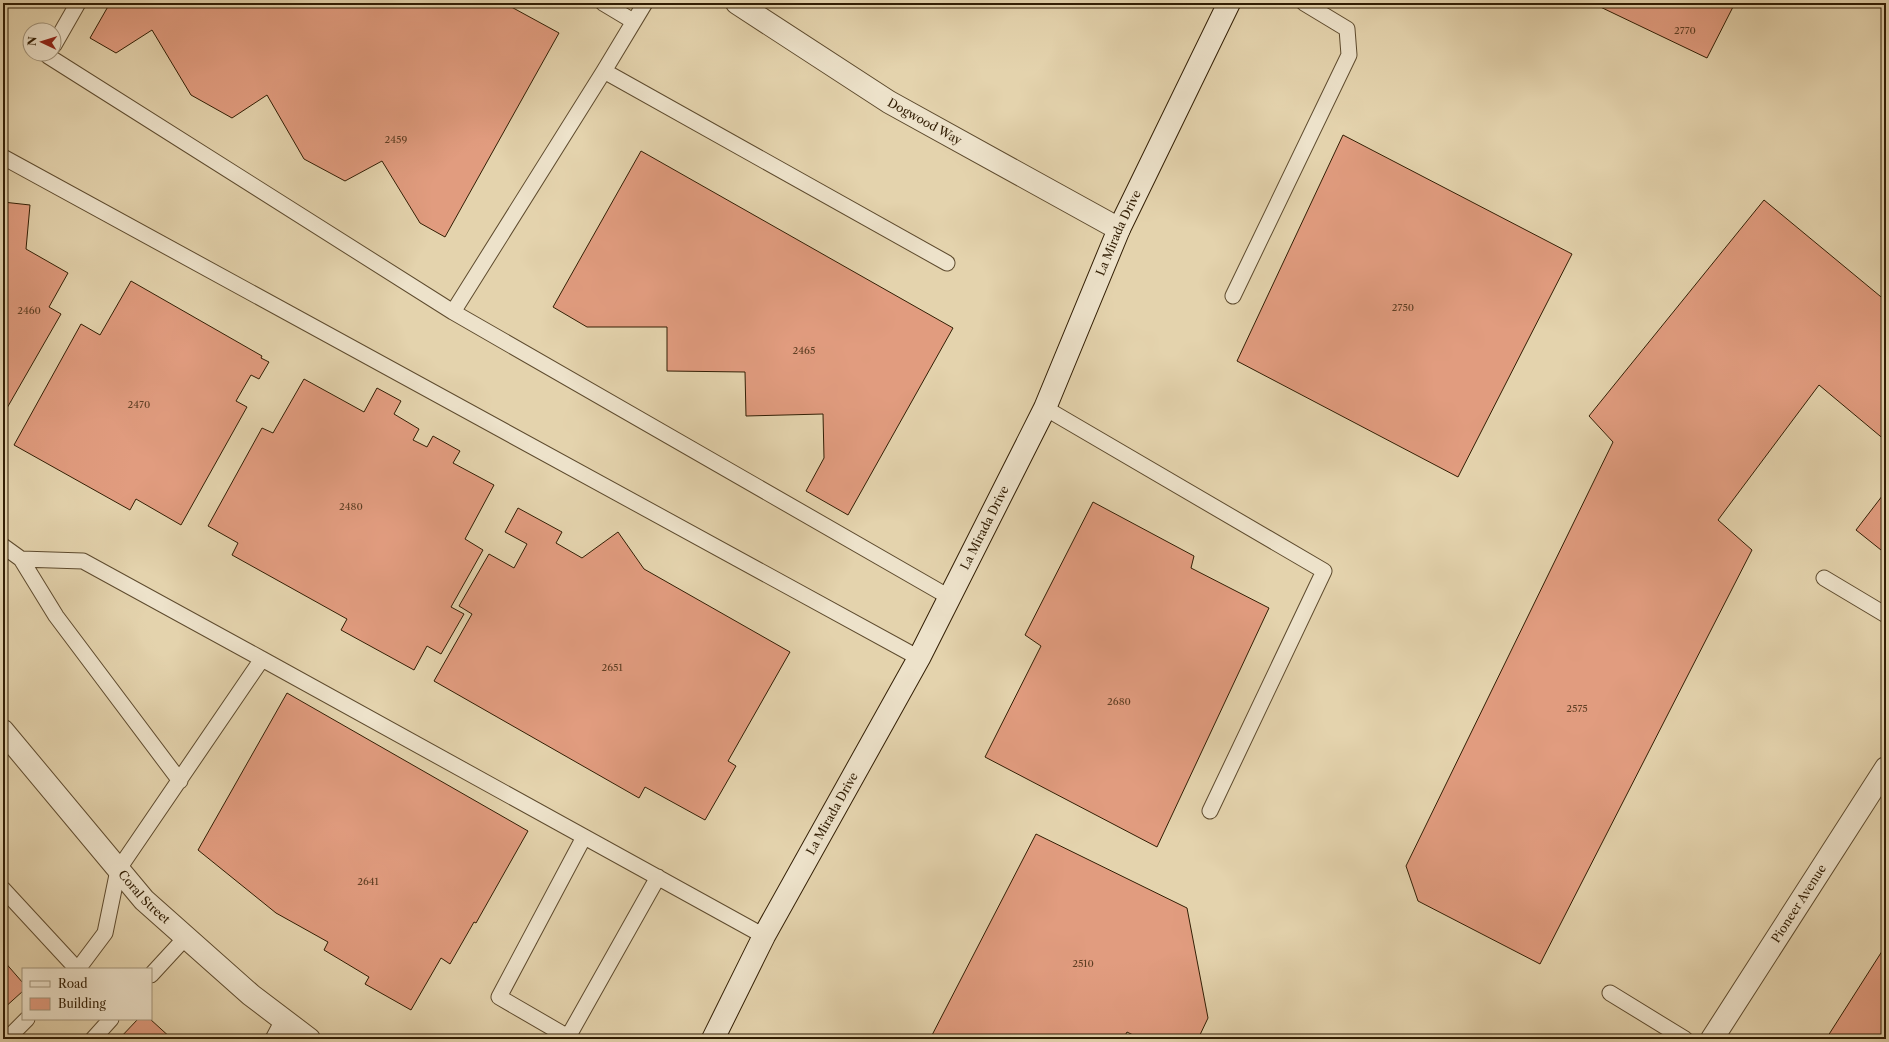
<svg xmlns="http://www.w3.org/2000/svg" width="1889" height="1042" viewBox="0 0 1889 1042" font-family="'Libre Caslon Text',serif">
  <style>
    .building { fill: #e19c7f; stroke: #321e04 }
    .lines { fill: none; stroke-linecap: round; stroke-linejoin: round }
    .lane-casing { stroke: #5e4b2e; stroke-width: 17 }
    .street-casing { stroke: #5e4b2e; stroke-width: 24 }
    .secondary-casing { stroke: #321e04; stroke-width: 24 }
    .lane { stroke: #ede2ca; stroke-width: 15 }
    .street { stroke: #ede2ca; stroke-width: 22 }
    .secondary { stroke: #ede2ca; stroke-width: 22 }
    .labels { text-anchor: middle; stroke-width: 4; stroke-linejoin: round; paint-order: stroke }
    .number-label { font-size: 10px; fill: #5e3e23 }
    .street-label { font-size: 12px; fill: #321e04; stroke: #ede2ca }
  </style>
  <rect width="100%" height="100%" fill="#e4d3ad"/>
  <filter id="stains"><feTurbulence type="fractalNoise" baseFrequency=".005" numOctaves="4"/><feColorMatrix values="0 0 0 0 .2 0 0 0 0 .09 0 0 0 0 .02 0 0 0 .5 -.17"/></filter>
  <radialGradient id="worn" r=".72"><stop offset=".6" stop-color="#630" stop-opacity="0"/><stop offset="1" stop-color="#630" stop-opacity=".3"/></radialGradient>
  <!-- building -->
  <path class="building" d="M110,3h394l55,30 -114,204 -25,-14 -38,-62 -37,20 -41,-22 -37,-64 -35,23 -41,-23 -39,-65 -36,23 -26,-15z
    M1592,3h143l-28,55z
    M1343,135l229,119 -114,223 -221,-116z
    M641,151l312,177 -105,187 -42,-24 18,-33 -1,-44 -77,2 -1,-44 -78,-1v-44h-80l-34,-20z
    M1764,200l122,101v140l-67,-56 -101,135 34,30 -212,414 -122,-63 -12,-35 207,-424 -24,-26z
    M3,202l27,3 -4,44 42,24 -19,34 12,7 -58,101z
    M131,281l131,75 -1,2 8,4 -10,17 -8,-4 -15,26 11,6 -66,118 -45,-26 -6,11 -116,-65 67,-121 19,11z
    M304,379l60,33 13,-24 24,13 -7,13 25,15 -6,11 14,7 6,-11 27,15 -7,12 41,22 -29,54 18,11 -32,57 13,7 -23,40 -14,-8 -13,24 -73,-40 6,-11 -115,-64 6,-12 -30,-17 54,-98 11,5z
    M1886,491v63l-30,-24z
    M1093,502l101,54 -3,12 78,40 -112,239 -172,-90 56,-111 -16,-11z
    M518,508l44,24 -6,11 26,15 36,-26 26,37 146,83 -62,109 8,5 -31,54 -60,-33 -6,11 -205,-117 38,-67 -13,-8 30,-52 25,14 13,-24 -22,-12z
    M287,693l241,138 -52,92 -2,-1 -24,42 -9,-6 -30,52 -46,-26 4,-7 -45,-27 4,-8 -52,-29 -78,-63z
    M1036,834l151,74 21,110 -10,21h-57l-14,-7 -4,7h-193z
    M1886,945v94h-60z
    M3,960l20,23v8l-20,18z
    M138,1019h12l22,20h-53z"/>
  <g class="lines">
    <!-- lane casing -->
    <g class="lane-casing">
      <path id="lane" d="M603,3l30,18
        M54,45l24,-42
        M49,54l-1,2 405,256 151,-241 41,-68
        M604,71l343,192
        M3,157l916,501
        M1233,296l116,-241 -2,-26 -43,-26
        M453,312l496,285
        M1045,408l279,163 -114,240
        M3,546l18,13
        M1824,578l62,37
        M180,781l-124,-165 -35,-57 62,2 179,98
        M584,837l-85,160 69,40 90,-160
        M3,889l74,80
        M78,969l27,-36 13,-63 144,-211 502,277
        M151,975l35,-38
        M1610,993l75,46
        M7,1039l20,-20
        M93,1039l18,-20
        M273,1039l10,-19"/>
    </g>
    <!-- street casing -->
    <g class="street-casing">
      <g id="street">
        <path id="s1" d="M737,3l152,99 230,127"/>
        <path id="s2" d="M3,731l141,169 107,95 58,44"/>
        <path id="s3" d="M1712,1039l174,-271"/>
      </g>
    </g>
    <!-- secondary casing -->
    <g class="secondary-casing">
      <g id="secondary">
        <path id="s4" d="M713,1039l51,-103 155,-278 126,-250 74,-179 110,-226"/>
      </g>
    </g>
    <!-- lane -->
    <use href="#lane" class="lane"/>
    <!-- street -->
    <use href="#street" class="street"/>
    <!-- secondary -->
    <use href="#secondary" class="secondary"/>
  </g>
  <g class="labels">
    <!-- number labels -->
    <g class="number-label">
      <text x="1685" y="34">2770</text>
      <text x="396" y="143">2459</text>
      <text x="1403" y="311">2750</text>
      <text x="29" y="314">2460</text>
      <text x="804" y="354">2465</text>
      <text x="139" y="408">2470</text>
      <text x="351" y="510">2480</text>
      <text x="612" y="671">2651</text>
      <text x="1119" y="705">2680</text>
      <text x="1577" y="712">2575</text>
      <text x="368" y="885">2641</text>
      <text x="1083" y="967">2510</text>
    </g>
    <!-- street labels -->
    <g class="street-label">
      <text dy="4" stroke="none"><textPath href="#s1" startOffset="222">Dogwood Way</textPath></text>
      <text dy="4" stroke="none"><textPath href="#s4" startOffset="903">La Mirada Drive</textPath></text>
      <text dy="4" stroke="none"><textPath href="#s4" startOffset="579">La Mirada Drive</textPath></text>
      <text dy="4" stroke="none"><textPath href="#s4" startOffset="255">La Mirada Drive</textPath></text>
      <text dy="4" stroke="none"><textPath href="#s2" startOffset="218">Coral Street</textPath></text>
      <text dy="4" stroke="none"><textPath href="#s3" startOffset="161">Pioneer Avenue</textPath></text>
    </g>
  </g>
  <!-- margin -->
  <rect width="1889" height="1042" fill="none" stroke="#e4d3ad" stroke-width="16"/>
  <rect x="4" y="4" width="1881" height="1034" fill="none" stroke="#321e04" stroke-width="2"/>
  <rect x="8" y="8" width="1873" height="1026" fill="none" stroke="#321e04"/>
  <!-- legend -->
  <rect x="22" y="968" width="130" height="52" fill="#ede2ca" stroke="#a2947b"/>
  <rect x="30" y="981" width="20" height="6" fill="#ede2ca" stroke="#a2947b"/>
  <text x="58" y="988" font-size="12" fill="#321e04">Road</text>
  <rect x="30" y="998" width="20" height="12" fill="#e19c7f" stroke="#a2947b"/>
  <text x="58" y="1008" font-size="12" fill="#321e04">Building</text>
  <!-- north arrow -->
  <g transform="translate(42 42) rotate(274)"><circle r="19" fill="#ede2ca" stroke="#a2947b"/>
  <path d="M0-3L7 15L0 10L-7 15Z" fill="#8f2418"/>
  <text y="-6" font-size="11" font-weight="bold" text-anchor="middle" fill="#321e04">N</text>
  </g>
  <rect width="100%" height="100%" filter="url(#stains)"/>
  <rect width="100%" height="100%" fill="url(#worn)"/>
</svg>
